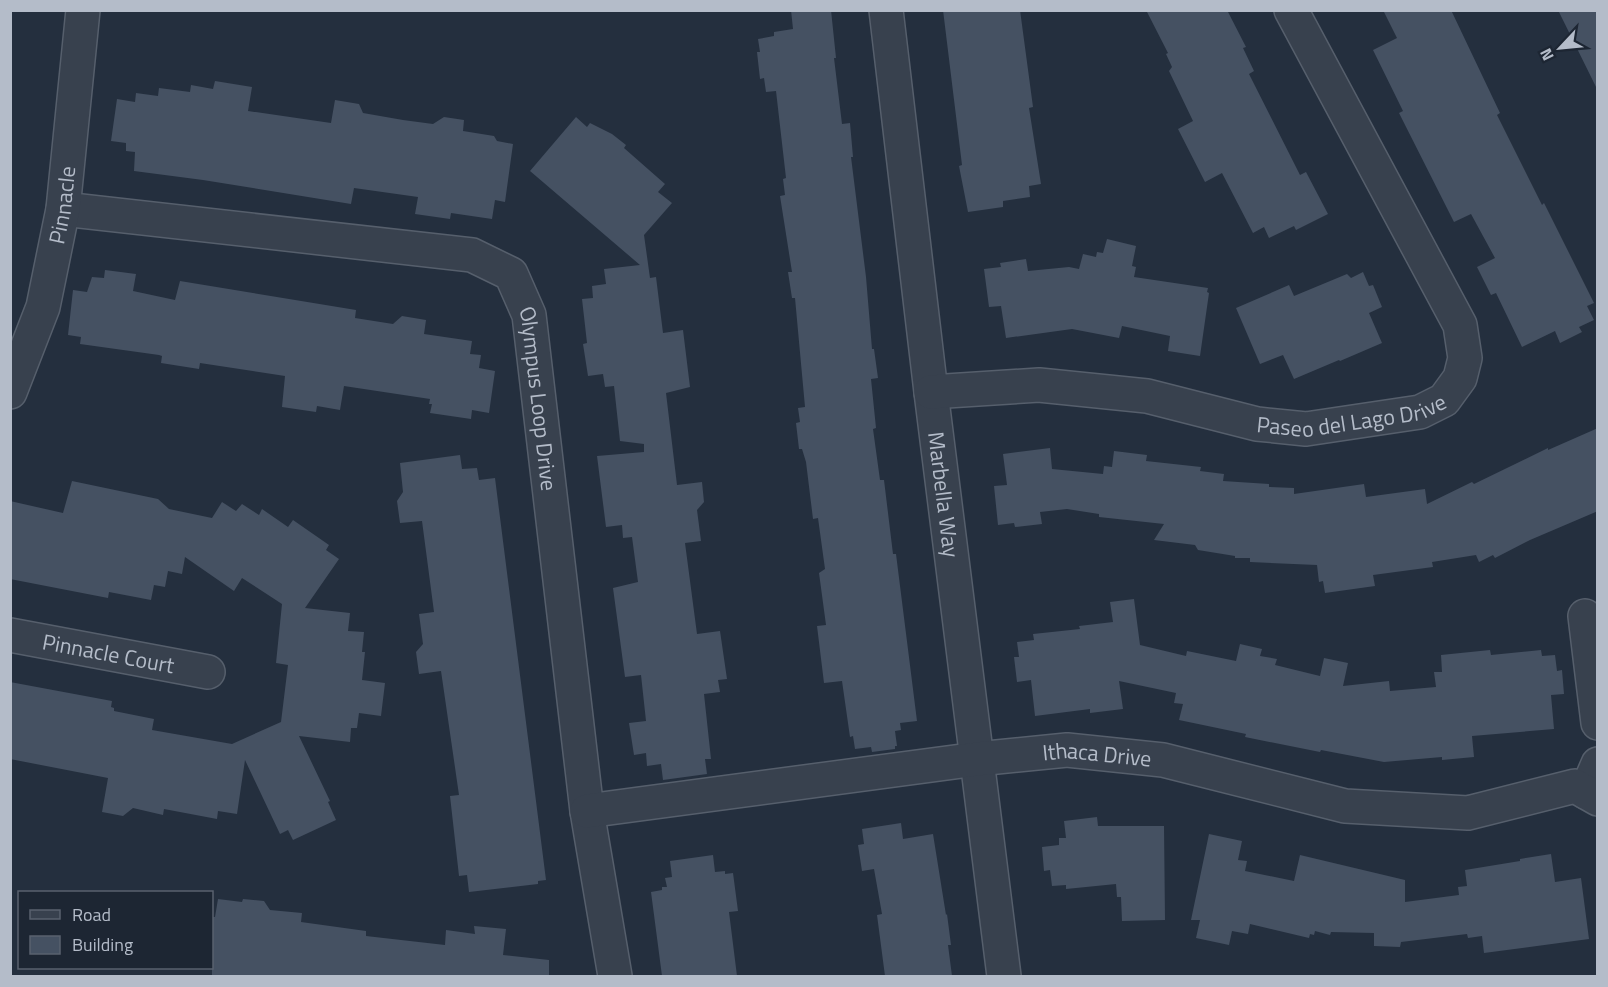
<svg xmlns="http://www.w3.org/2000/svg" width="1608" height="987" viewBox="0 0 1608 987" font-family="'Titillium Web',sans-serif">
  <style>
    .building { fill: #455162 }
    .lines { fill: none; stroke-linecap: round; stroke-linejoin: round }
    .minor-casing { stroke: #565f6c; stroke-width: 36 }
    .minor { stroke: #38414e; stroke-width: 33 }
    .labels { text-anchor: middle; stroke-width: 5; stroke-linejoin: round; paint-order: stroke }
    .street-label { font-size: 22px; fill: #b4bcc9; stroke: #1d2633 }
  </style>
  <rect width="100%" height="100%" fill="#242f3e"/>
  <!-- building -->
  <path class="building" d="M791,10h40l5,48h-2l8,66 8,-1 3,34h-2l15,120 6,72h2l4,29 -7,1 5,49 -3,1 7,51h4l9,74h3l21,167 -17,2 1,7 -6,1 2,15h-2v3l-23,3 -1,-5 -16,2 -2,-13 -3,1 -8,-56 -18,2 -7,-57 9,-1 -7,-52 6,-4 -7,-51 -5,1 -7,-57 -4,-13h-3l-3,-26 4,-1 -2,-14 7,-1 -10,-109h-3l-4,-26h4l-12,-76 5,-1 -2,-16 3,-1 -10,-87 -10,1 -2,-14 -4,1 -3,-27h3l-2,-13 16,-3v-4l19,-3z
    M943,10h77l13,97 -4,1 12,76 -12,2 1,11 -27,4v6l-35,5 -9,-46 3,-1z
    M1146,10h81l19,37 -3,1 11,23 -5,3 51,101 6,-3 22,42 -32,16 -2,-4 -25,12 -5,-11 -11,6 -31,-60 -17,9 -27,-53 15,-8 -24,-50 3,-4 -6,-13 2,-1z
    M1383,10h68l49,103 -3,2 45,90 2,-2 50,100 -7,3 7,14 -15,7 3,5 -22,11 -5,-12 -33,16 -26,-54 -5,2 -14,-28 18,-9 -24,-44 -17,8 -55,-109 4,-2 -30,-61 24,-12z
    M1558,10h40v81z
    M215,81l37,6 -4,24 83,12 4,-23 24,4 4,9 40,7 30,4 11,-7 20,3 -1,11 31,5 3,5 16,3 -8,58 -10,-2 -3,19 -41,-6 -1,6 -35,-5 3,-17 -64,-9 -3,16 -148,-24 -69,-9 1,-19 -9,-1v-8l-15,-2 6,-42 18,3 1,-9 22,3 1,-8 31,4 1,-7 22,4z
    M576,117l11,10 3,-4 22,11 14,11 -2,3 41,36 -7,8 14,11 -28,32 6,43 6,-1 7,56 20,-3 7,57 -24,6 11,92 25,-3 2,20 -7,8 4,31 -16,2 12,91 23,-3 7,48 -9,1 2,12 -16,2 7,65h-6l2,15 -44,6 -2,-16 -14,2 -1,-13 -12,2 -5,-32 17,-2 -5,-46 -16,2 -12,-89 25,-6 -6,-45 -9,1 -1,-13 -16,2 -9,-71 47,-4v-8l-24,-3 -6,-55 -9,1 -2,-13 -15,2 -5,-32 4,-1 -5,-44 11,-1 -1,-12 14,-2 -2,-15 36,-4 -110,-94z
    M1107,239l29,7 -4,20 4,1 -2,10 74,11 -1,4 2,1 -9,63 -32,-5 2,-15 -48,-10 -3,12 -47,-9 -66,9 -5,-32 -12,1 -5,-38 17,-2 -1,-4 26,-4 2,12 41,-4 10,2 4,-15 13,3 1,-5 6,1z
    M105,270l31,4 -3,17 42,9 5,-19 176,29 -1,8 38,6 9,-8 24,4 -2,14 48,7 -2,13 11,1 -2,13 16,3 -6,42 -17,-3 -1,9 -41,-6 2,-9h-3l1,-5 -86,-13 -4,24 -23,-4 -1,6 -34,-5 3,-31 -85,-13 -1,6 -38,-6 1,-7 -3,-1 -79,-11 1,-7 -13,-2 5,-45 14,2 5,-15 12,1z
    M1363,272l6,14 4,-1 9,22 -13,6 13,30 -42,18 -1,-1 -45,19 -11,-24 -23,9 -24,-56 53,-23 5,11 53,-22 4,4z
    M1598,428v83l-68,29 -35,18 -2,-3 -14,7 -3,-7 -44,7 1,5 -60,8 2,11 -50,7 -2,-12 -4,1 -2,-17 -67,-3v-4h-15v-2l-37,-6 -3,-5 -41,-5 10,-16 -65,-7v-3l-32,-5 -27,3 2,12 -27,3 -1,-4 -16,2 -4,-39 13,-1 -4,-31 47,-6 2,21 51,5 1,-8 8,1 2,-16 33,4 -1,6 55,6 -1,4 24,3 -1,7 46,3v3l25,1v6l70,-10 2,13 59,-8 2,15 45,-22 2,2 74,-36v2z
    M460,455l2,14 15,-1 2,12 16,-2 51,402 -8,1v3l-69,8 -2,-17 -8,1 -9,-80 9,-1 -18,-124 -22,3 -3,-22 7,-8 -4,-30 15,-2 -12,-91 -22,2 -3,-22 6,-9 -3,-29z
    M72,481l86,18 11,10 43,9 10,-16 14,9 6,-7 17,11 3,-6 26,18 5,-7 36,25 -3,5 13,9 -34,49 45,5 -2,18 16,1 -2,20h3l-3,28 23,3 -4,33 -22,-3 -2,15h-6l-1,14 -51,-6 31,65 -2,1 8,18 -43,20 -5,-10 -8,4 -35,-74 -8,54 -19,-3 -1,8 -53,-10 -1,6 -30,-7 -10,8 -21,-4 6,-34 -98,-19v-77l102,19 -1,6 3,1v3l40,8 -2,11 80,14 49,-22 7,-57 -12,-2 6,-59 -40,-26 -8,13 -49,-34 -3,17 -14,-3 -3,16 -11,-2 -3,15 -42,-8 -1,6 -98,-19v-78l53,12z
    M1134,599l6,46 46,11 1,-5 49,10 4,-17 22,5 -2,7 17,3 -2,6 45,11 4,-18 24,5 -5,23 46,-5 1,10 46,-4 -2,-15h8l-1,-17 49,-5 1,5 50,-5 1,6 13,-1 2,16 5,-1 2,24 -13,1 3,34 -82,7 2,21 -32,3v-3l-58,5 -63,-12 -1,2 -75,-15 1,-3 -67,-14 4,-16 -9,-1 2,-10 -57,-12 4,28 -33,4v-4l-55,7 -4,-36 -14,2 -3,-25h5l-2,-15 17,-2 -1,-6 47,-5 -1,-3 34,-4 -3,-20z
    M1097,817l1,9h66l1,94 -43,1 -1,-24h-4l-1,-13 -50,5v-4l-14,1 -2,-16 -6,1 -2,-24 17,-2v-7h7l-2,-17z
    M901,823l2,16 30,-5 13,81 1,-1 4,31h-3l4,31h-67l-8,-61 5,-1 -8,-45 -12,2 -4,-26 6,-1 -2,-15z
    M1209,834l33,7 -4,19 9,1 -2,10 49,10 6,-26 105,25v22l54,-7 -1,-8 9,-1 -2,-16 55,-9v-2l31,-5 4,28 26,-4 8,61 -105,14 -2,-17 -14,2 -1,-4 -66,8 -1,5 -26,-1v-13l-43,-1 -1,3 -15,-4 -1,4 -4,-1 -1,4 -59,-14 -2,10 -16,-3 -3,14 -33,-7 4,-18h-9z
    M713,855l2,17 10,-1v3l8,-1 5,38 -9,1 8,64h-75l-11,-84 11,-2v-3h5l-2,-9 7,-1 -2,-16z
    M218,899l24,3 1,-3 21,2 6,9 32,3 -1,9 65,9v5l79,9 1,-15 29,4 -1,-8 32,3 -3,26 46,5v16h-337v-59h3z"/>
  <g class="lines">
    <!-- minor casing -->
    <g class="minor-casing">
      <g id="minor">
        <path id="s1" d="M886,10l45,382 73,584"/>
        <path id="s2" d="M63,209l409,46 39,19 18,41 58,496 28,165"/>
        <path id="s3" d="M10,392l33,-85 20,-98 20,-199"/>
        <path id="s4" d="M931,392l108,-7 108,11 110,28 49,5 114,-17 24,-12 16,-22 5,-20 -5,-33 -169,-315"/>
        <path d="M1585,616l13,107"/>
        <path id="s5" d="M10,635l198,37"/>
        <path d="M1586,792l12,-28"/>
        <path id="s6" d="M587,811l390,-52 90,-9 96,10 182,46 123,7 107,-27 23,13"/>
      </g>
    </g>
    <!-- minor -->
    <use href="#minor" class="minor"/>
  </g>
  <g class="labels">
    <!-- street labels -->
    <g class="street-label">
      <text dy="8" stroke="none"><textPath href="#s3" startOffset="195">Pinnacle</textPath></text>
      <text dy="8" stroke="none"><textPath href="#s2" startOffset="584">Olympus Loop Drive</textPath></text>
      <text dy="8" stroke="none"><textPath href="#s4" startOffset="426">Paseo del Lago Drive</textPath></text>
      <text dy="8" stroke="none"><textPath href="#s1" startOffset="488">Marbella Way</textPath></text>
      <text dy="8" stroke="none"><textPath href="#s5" startOffset="100">Pinnacle Court</textPath></text>
      <text dy="8" stroke="none"><textPath href="#s6" startOffset="514">Ithaca Drive</textPath></text>
    </g>
  </g>
  <!-- border -->
  <rect width="1608" height="987" fill="none" stroke="#b4bcc9" stroke-width="24"/>
  <!-- legend -->
  <rect x="18" y="891" width="195" height="78" fill="#1d2633" stroke="#59626f" stroke-width="1.5"/>
  <rect x="30" y="910" width="30" height="9" fill="#38414e" stroke="#59626f" stroke-width="1.5"/>
  <text x="72" y="921" font-size="18" fill="#b4bcc9">Road</text>
  <rect x="30" y="936" width="30" height="18" fill="#455162" stroke="#59626f" stroke-width="1.5"/>
  <text x="72" y="951" font-size="18" fill="#b4bcc9">Building</text>
  <!-- north arrow -->
  <g transform="translate(1560 48) rotate(244)" stroke="#1d2633" stroke-width="4.5" paint-order="stroke">
  <path d="M0-4.5L10 22L0 15L-10 22Z" fill="#b4bcc9"/>
  <text y="-9" font-size="16" font-weight="bold" text-anchor="middle" fill="#b4bcc9">N</text>
  </g>
</svg>
